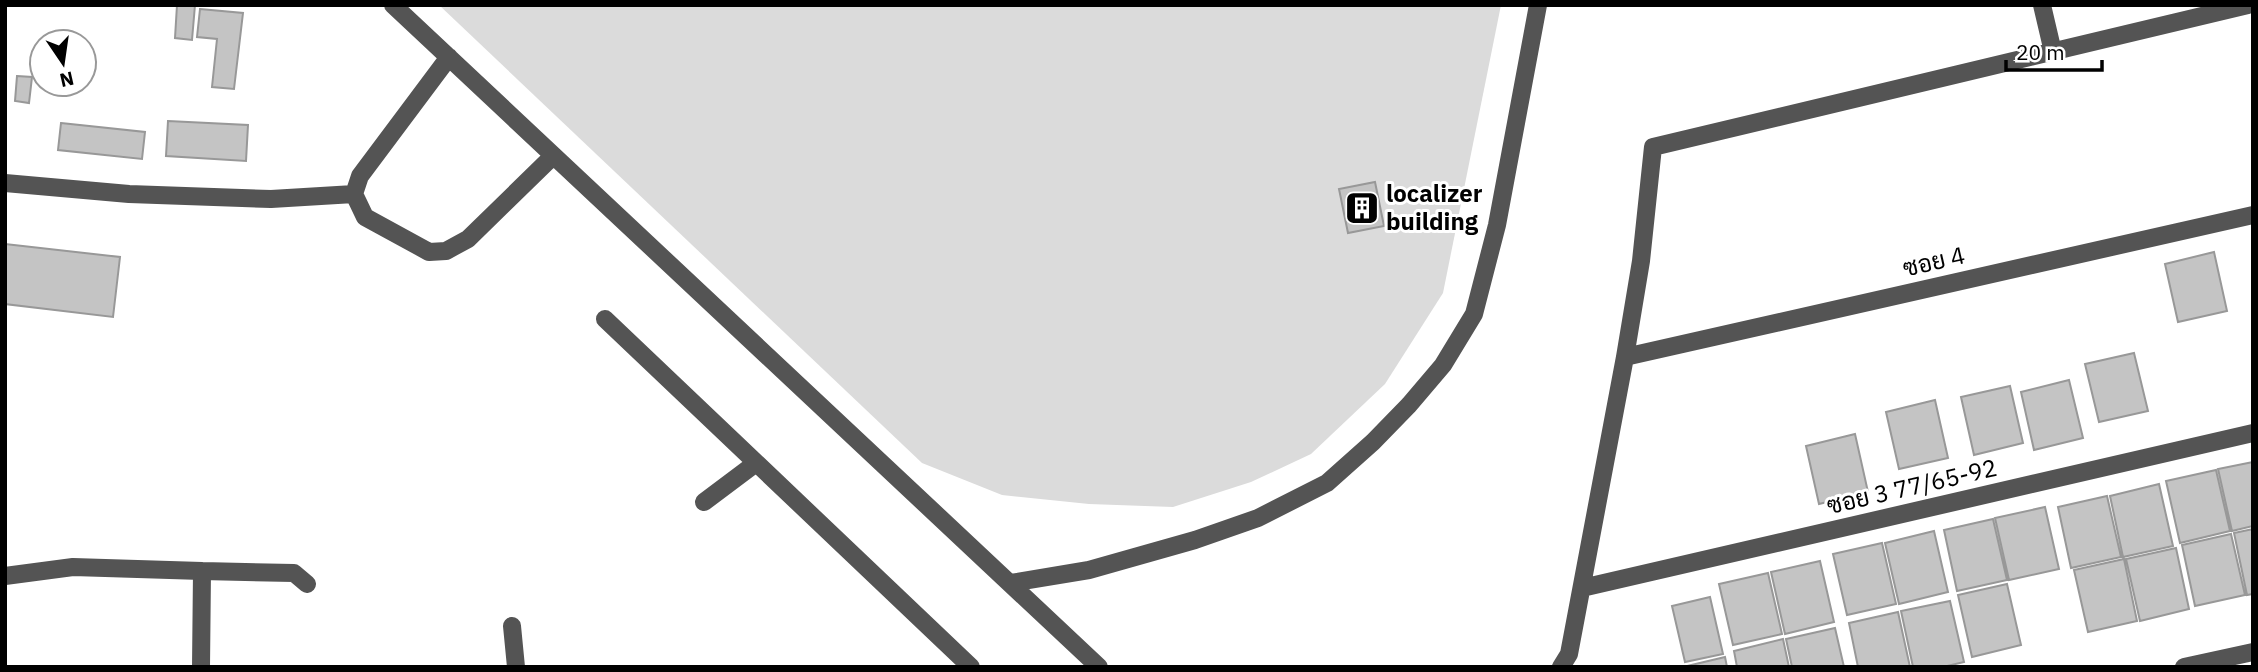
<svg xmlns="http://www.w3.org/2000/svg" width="2258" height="672" viewBox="0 0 2258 672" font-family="'IBM Plex Sans',Sarabun,sans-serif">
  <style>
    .green { fill: #dbdbdb }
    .building { fill: #c4c4c4; stroke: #989898; stroke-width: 2 }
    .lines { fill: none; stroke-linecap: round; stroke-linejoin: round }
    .minor { stroke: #545454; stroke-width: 18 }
    .labels { text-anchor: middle; stroke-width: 6; stroke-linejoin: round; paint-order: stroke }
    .poi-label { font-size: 24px; font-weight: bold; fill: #000; stroke: #fff; text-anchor: start }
    .street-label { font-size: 24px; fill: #000; stroke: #fff }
  </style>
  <rect width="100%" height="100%" fill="#fff"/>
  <!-- green -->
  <path class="green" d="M439,5h1062l-58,288 -58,91 -74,70 -60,28 -78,25 -84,-3 -87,-9 -80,-32z"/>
  <!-- building -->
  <path class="building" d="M177,5h18l-3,35 -17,-2z
    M200,9l43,4 -9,76 -22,-2 5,-48 -20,-2z
    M17,76l15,1 -3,26 -14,-2z
    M168,121l80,4 -2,36 -80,-5z
    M61,123l84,9 -3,27 -84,-9z
    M1375,182l9,44 -36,7 -9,-44z
    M5,244l115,13 -7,60 -108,-13z
    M2214,252l13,59 -49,11 -13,-58z
    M2134,353l14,58 -49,11 -14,-58z
    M2069,380l14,58 -49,12 -13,-58z
    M2010,386l13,57 -49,12 -13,-58z
    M1935,400l13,58 -49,11 -13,-57z
    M1855,434l13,58 -49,12 -13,-58z
    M2253,462v64l-21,5 -14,-62z
    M2216,470l14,61 -50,12 -14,-62z
    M2159,484l14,62 -50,11 -13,-61z
    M2107,496l14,61 -50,11 -13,-61z
    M2045,507l14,62 -50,11 -14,-62z
    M1993,519l14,61 -50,11 -13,-61z
    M2253,529v65l-6,1 -13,-62z
    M1934,531l14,61 -49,12 -14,-61z
    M2231,534l14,61 -50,11 -13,-61z
    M1882,543l14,61 -49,11 -14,-61z
    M2176,548l13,61 -49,12 -14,-62z
    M2124,559l13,62 -49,11 -14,-62z
    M1820,561l14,61 -49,12 -14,-62z
    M1768,573l14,61 -49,11 -14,-61z
    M2007,584l14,61 -49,12 -14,-62z
    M1710,597l13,57 -38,8 -13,-56z
    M1950,601l14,61 -21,5h-30l-12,-56z
    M1898,612l12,55h-52l-9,-44z
    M1835,628l9,39h-52l-6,-28z
    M1783,639l6,28h-52l-3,-16z
    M1725,657l2,10h-44z"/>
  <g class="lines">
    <!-- minor -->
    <path class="minor" d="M393,5l706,662
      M2042,5l11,47
      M449,57l-89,119 -6,18 11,23 64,35 17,-1 22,-12 85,-83
      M5,183l124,11 142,5 83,-5
      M605,319l366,348
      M1625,357l628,-142
      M704,502l52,-39
      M202,571l92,2 13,11
      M5,576l68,-9 129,4 -1,96
      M1011,583l78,-13 106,-30 63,-22 69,-35 46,-41 36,-37 34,-40 31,-51 23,-89 41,-220
      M1582,588l671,-155
      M512,626l4,41
      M1561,667l8,-13 56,-297 16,-96 12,-114 595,-142
      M2184,667l69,-15"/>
  </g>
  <!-- icons -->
  <defs>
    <g id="building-square" transform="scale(1.75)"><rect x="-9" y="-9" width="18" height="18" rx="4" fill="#000" stroke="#fff"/><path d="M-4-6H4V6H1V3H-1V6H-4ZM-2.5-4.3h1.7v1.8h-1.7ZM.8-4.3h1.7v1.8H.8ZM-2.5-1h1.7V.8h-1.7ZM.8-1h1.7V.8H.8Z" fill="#fff"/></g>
  </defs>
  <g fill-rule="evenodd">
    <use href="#building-square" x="1362" y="208"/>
  </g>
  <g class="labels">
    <!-- poi labels -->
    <g class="poi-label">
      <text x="1386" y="202">localizer<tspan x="1386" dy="28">building</tspan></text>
    </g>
    <!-- street labels -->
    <g class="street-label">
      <text transform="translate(1934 262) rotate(-13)" y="8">ซอย 4</text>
      <text transform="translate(1912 487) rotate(-13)" y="8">ซอย 3 77/65-92</text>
    </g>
  </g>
  <!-- border -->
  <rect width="2258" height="672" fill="none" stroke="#000000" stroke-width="14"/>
  <!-- north arrow -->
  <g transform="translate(63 63) rotate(167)"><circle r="33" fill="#ffffff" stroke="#999999" stroke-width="2"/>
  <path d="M0-5L12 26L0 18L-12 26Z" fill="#000000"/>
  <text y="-10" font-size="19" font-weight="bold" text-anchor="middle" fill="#000000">N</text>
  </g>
  <!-- scale -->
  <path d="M2006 60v10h96v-10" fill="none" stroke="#000000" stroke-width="3.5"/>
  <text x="2016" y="60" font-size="21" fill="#000000" stroke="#ffffff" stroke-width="5" paint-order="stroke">20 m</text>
</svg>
